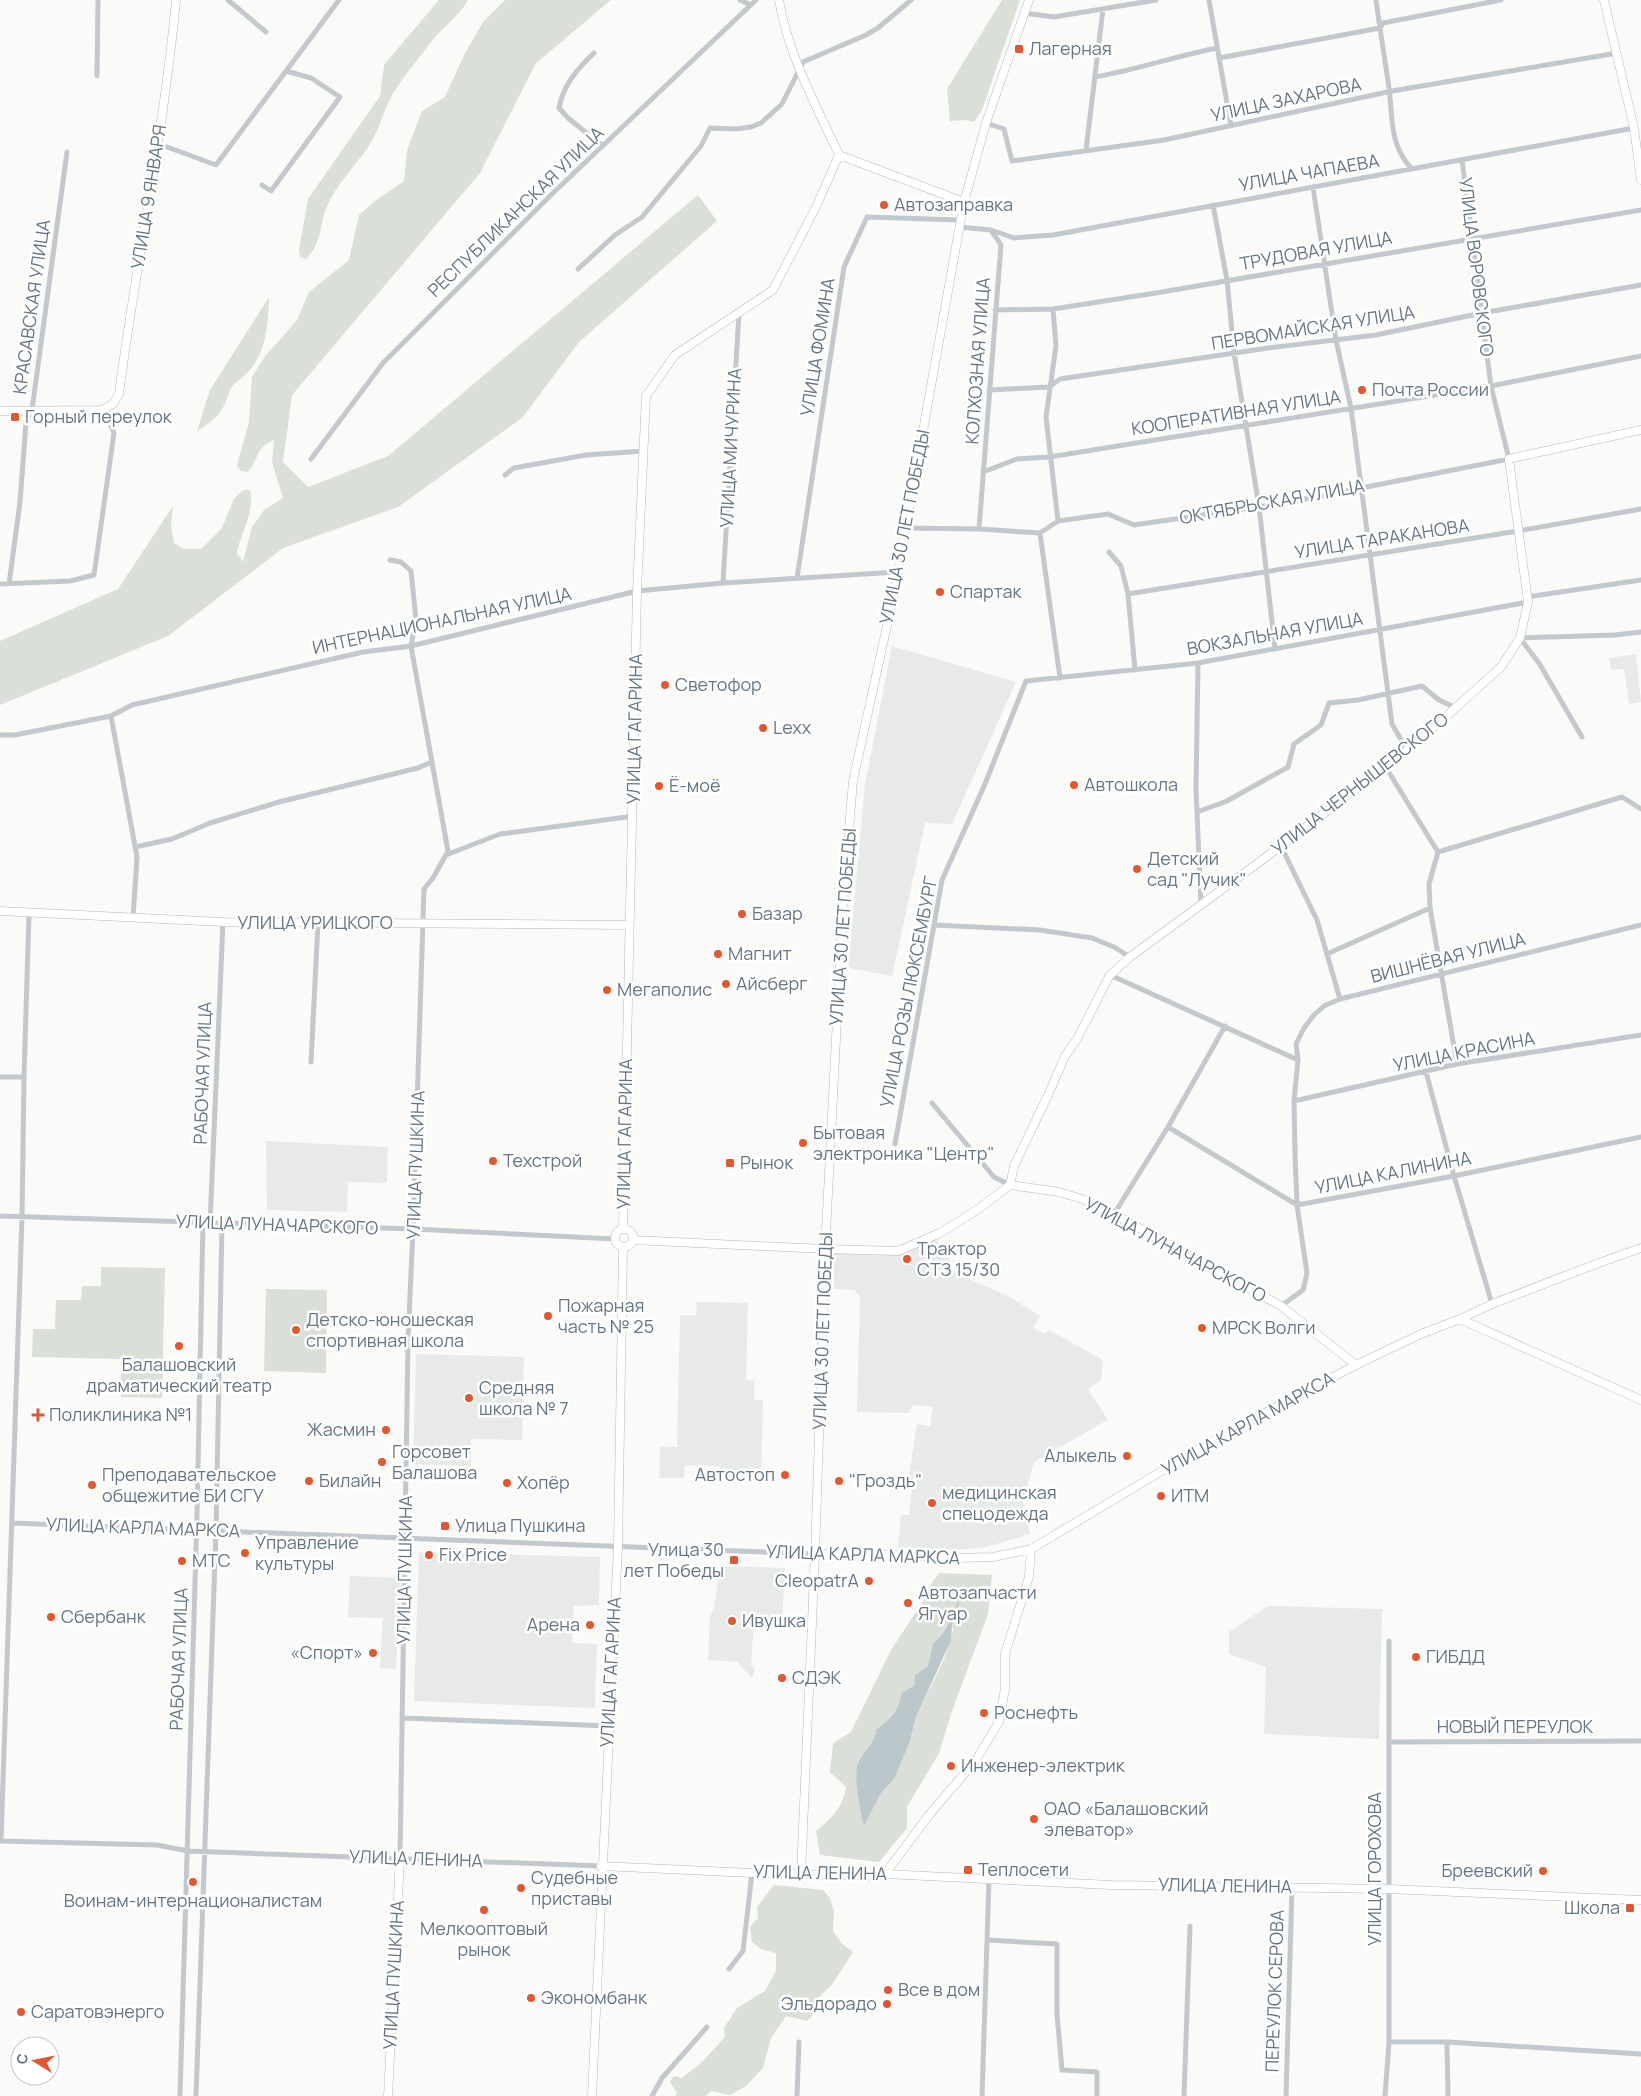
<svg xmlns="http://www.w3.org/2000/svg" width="1641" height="2096" viewBox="0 0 1641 2096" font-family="Manrope,sans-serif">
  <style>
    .built { fill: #e8e9e9 }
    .green { fill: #dadfd7; fill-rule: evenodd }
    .water { fill: #bbc7cb }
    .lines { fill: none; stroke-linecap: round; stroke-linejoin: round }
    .secondary-casing { stroke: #b3babf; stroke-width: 9 }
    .street { stroke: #c3c8cc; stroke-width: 5 }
    .secondary { stroke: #fff; stroke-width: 8 }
    .poi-dot { fill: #e4572e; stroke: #fff; stroke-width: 2 }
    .labels { text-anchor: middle; stroke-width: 5; stroke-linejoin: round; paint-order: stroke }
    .poi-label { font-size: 18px; fill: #657683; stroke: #fff; text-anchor: start }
    .street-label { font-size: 18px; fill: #657683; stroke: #fff }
  </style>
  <rect width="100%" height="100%" fill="#fafaf8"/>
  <!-- built -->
  <path class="built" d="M892,646l124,36 -64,142 -27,-1 -33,153 -44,-8 17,-183z
    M1636,654l5,48 -12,2 -5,-35 -13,1 -2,-12z
    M266,1141l122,6 -1,36 -39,-1 -1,30 -80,-2z
    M935,1238l16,23 -4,8 63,28 30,19 -7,12 12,6 4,-4 54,30 -2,20 -13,9 20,31 -74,42 -11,40 7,32 -44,13 -28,3 -60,-3 3,-32h8l4,-32 -5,-2 9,-57 13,2 3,-19 -20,-2 -4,8 -52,-1 3,-115 -6,-7 -20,-1v-36l65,1z
    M697,1302l51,1 -2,77h8v20h9l-2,75h-7l-1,6 -33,-1v-14l-35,-1 -1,13h-25l1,-31h17l3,-132h16z
    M416,1354l108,3 -2,83 -51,-1v27l-58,-2z
    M419,1552l181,5 -1,48 -25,1 -2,37 25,1 -2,64 -181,-7z
    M720,1566l65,2 -3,54h-28l-3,42 4,6 -3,8 -15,-16 -29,-2 2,-45 4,-6z
    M350,1576l51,2 -5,91 -16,-1 3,-50 -35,-1z
    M1268,1606l114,3 -3,130 -115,-5 2,-67 -37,-13v-22z"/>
  <!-- green -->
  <path class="green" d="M439,0h29c-9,17 -28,29 -40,46 -12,16 -26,32 -36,49 -8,15 -12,31 -20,46 -13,21 -31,38 -42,59 -12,21 -5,40 -24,59l-6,-2 -1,-7 9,-51 72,-103 4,-31z
    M505,0h106l-75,63 -56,110 -188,222 -9,67 25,25 80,-31 310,-261 19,26 -138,121 -57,76 -124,89 -115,41 -115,88 -168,69v-64l118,-52 55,-83 -2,20 3,17 10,6h17l21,-21 12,-29 9,-9h7c5,23 -9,41 -13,63l6,9 9,-35 12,-17 19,-12 -11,-36 2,-22c-19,7 -14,18 -26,32l-7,-1 -4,-6 12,-43 3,-45 11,-18 34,-39 12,-28 40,-32 10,-45 16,-14 29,-20 3,-31 15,-39 23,-14 19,-42 19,-33z
    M1002,0h18l-38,110 -8,12 -10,-2 -14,1 -3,-32z
    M269,297c-1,25 -2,54 -20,74 -5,6 -12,9 -17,16 -5,7 -6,17 -11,24 -6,9 -16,15 -24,20l13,-41z
    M101,1267l64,1 -3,130 -41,-1v-38l-89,-2 1,-28h22l1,-29h25l1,-14h19z
    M266,1289l61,1 -1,83 -62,-2z
    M939,1573l53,2 -4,39 -36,97 -13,42 -32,54v21l-28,34 -59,-7 -4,-24c15,-12 27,-24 30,-44l-16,-15 3,-29 18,-11 40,-82 39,-59 -1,-4zM958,1602l1,4 -7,18 1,7 -9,28 -28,58 -7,27 -15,35 -13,14 -17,32 -6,-30 17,-56 1,-9c18,-12 23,-31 38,-44l1,-11 13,-9 5,-23c14,-11 17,-26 25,-41z
    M774,1885l49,5 7,8 4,14 -1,19 9,13 11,8 -22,34 -13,12 -3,15 -8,8 -21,-5 -15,22 -8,30 -17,18 -16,9 -19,-4 -5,5h-31l2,-3 -7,-11 4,-6 8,2 20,-16 23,-25 -1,-9 13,-20 28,-17 11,-20v-18l-15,-4 -9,-7 -2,-15 8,-9 -1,-11z"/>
  <!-- water -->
  <path class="water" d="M958,1601l1,4 -7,19 -1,16 -35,77 -7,27 -15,35 -13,14 -17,33c-3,-13 -11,-50 -6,-62 5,-13 17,-20 18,-34 13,-10 23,-20 26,-37l12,-7 1,-11 13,-9 5,-23c14,-10 18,-26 25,-42z"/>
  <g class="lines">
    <!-- secondary casing -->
    <g class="secondary-casing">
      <path id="secondary" d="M1604,0l30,128 7,52
        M839,155l125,47
        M0,411l102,-1 11,-6 6,-10c17,-131 45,-262 57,-394
        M0,911l223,11 406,3
        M1010,1185l4,-19 35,-73 16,-37 12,-17 33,-64 20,-18 151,-111 134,-102 86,-77 19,-29 8,-36 -19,-143 132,-29
        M623,1229l14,-638 9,-195 29,-41 98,-65 43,-83 23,-52c-23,-50 -51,-100 -60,-155
        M615 1238a9 9 0 1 1 18 0a9 9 0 1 1-18 0Z
        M633,1240l192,9 73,2 42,-18 37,-23 33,-25 49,7 23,7 32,15 167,92 75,59
        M1460,1319l181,81
        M815,1554l39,-1 102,5 37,-1 38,-8 188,-112 137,-72 65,-31 39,-15 32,-15 104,-40 45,-16
        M601,1866l151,7 126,3 7,-2 226,11 277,4 253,11
        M801,1874l14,-320 11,-322 17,-329 10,-122 40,-183 71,-396 22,-79 43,-123
        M885,1874l44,-59 47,-55 23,-38 6,-33v-35l24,-77 2,-28
        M388,2096l12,-238
        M592,2096l26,-550 5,-298"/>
    </g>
    <!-- street -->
    <path class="street" d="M228,0l38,32
      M740,0l11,5
      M1209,0l22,126
      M1376,0c4,30 9,59 13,88 4,30 0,56 22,80
      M1024,13l30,4 102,-17
      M594,53c-16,15 -31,32 -35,55l9,10 35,28
      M1219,58l161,-30 3,-5 118,-23
      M97,76l1,-76
      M1095,77c41,-7 81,-21 122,-29
      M986,123l18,6 8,32 152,-21 228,-49 225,-38
      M159,144l57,21 123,-165
      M1086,150l17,-141
      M262,185l9,6 69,-94 -29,-19 -25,-7
      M1313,187l23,153 15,68 41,316 15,26
      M1213,205l14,75 7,73 25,153 16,143
      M959,227l32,3 10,15 -22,284
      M991,230l23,8 39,-3 581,-107
      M578,269l37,-34 27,-18 59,-71 9,-18 26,1 15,-2 10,-4 21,-19 21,-42 63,-27 12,-7 33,-28
      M1053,309l3,37 -10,71 12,104
      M995,310l58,-1 103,-16 485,-83
      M989,390l60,-3 11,-8 208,-31 108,-13 106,-22 159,-28
      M311,459l72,-96 170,-170 203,-193
      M983,472l34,-13 32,-2 442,-71 150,-30
      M505,475l9,-7 72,-13 58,-4
      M905,528l74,1 61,4 18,-12 50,-7 26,11 151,-22 224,-44 -18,-73 -29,-226
      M1040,533l20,145
      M1109,552l12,14 7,28 7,76
      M390,560l11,2 10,9 5,49 -5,26 37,205 -15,27 -9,11 -11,340 -5,112 -8,517
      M797,578l47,-311 23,-50 93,3
      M723,583l16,-270
      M0,584l70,-3 24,-6 20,-142 -5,-12 -7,-11
      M9,584l11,-82 6,-80 6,-12 35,-258
      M1128,594l390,-63 123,-22
      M1527,597l114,-17
      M1520,638l95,-3 26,-3
      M1520,638l19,25 43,74
      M1198,663l-2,126 5,116
      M111,716l26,141 -4,61
      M0,735h15l96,-19 21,-11 231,-53 48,-6 226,-55 86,-8 174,-11
      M1385,766l53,86 -9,32 1,24 27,156
      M1197,812l30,-11 61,-34 6,-23 27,-19 8,-22 29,-3 64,-14 17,14 17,8
      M1281,846l36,74 23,79
      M135,847l37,-8 38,-16 69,-21 139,-34 14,-6
      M1438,852l184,-55 19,12
      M446,855l54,-21 134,-18
      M934,925l106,5 52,8 22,9 16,10
      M1327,954l103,-46
      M1110,975l188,85
      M311,1062l7,-139
      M1426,1072l28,104 38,128
      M0,1077h24
      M1294,1101l163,-37 184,-29
      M932,1103l62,74 16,8
      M1168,1127l129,78 157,-29 187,-39
      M895,1144l47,-264 43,-96 41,-103 172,-18 330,-61
      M1114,1214l54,-87 57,-101
      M0,1216l413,13 202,10
      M210,1224l13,-302
      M1281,1306l22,-16 4,-17 -10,-68 -2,-51 -1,-53 4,-41 -2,-16 8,-16 10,-13 10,-9 16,-7 301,-74
      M12,1523l803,31
      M403,1718l206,8
      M1389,1742l252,-1
      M0,1841l157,4 31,6 413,15
      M1,1841l21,-624 2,-140 5,-164
      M987,1940l70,4v70l5,56 35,2v24
      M729,1969l14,-18 9,-78
      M1389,2042h58l194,12
      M1447,2042l1,54
      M180,2096l17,-581 6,-292
      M196,2096l20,-565 6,-307
      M652,2096l10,-18 45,-51
      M797,2096l2,-54
      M982,2096l7,-216
      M1184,2096l6,-170
      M1286,2096l6,-209
      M1385,2096l4,-54v-401"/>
    <!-- secondary -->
    <use href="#secondary" class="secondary"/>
  </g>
  <!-- markers -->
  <g class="poi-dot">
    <rect x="1014" y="44" width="10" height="10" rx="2.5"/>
    <circle cx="884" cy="205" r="5"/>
    <circle cx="1362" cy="390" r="5"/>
    <rect x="10" y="412" width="10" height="10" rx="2.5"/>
    <circle cx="940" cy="592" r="5"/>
    <circle cx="665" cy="685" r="5"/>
    <circle cx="763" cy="728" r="5"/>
    <circle cx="1074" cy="785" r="5"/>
    <circle cx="659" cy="786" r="5"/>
    <circle cx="1137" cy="869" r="5"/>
    <circle cx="742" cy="914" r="5"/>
    <circle cx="718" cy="954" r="5"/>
    <circle cx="726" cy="984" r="5"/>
    <circle cx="607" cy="990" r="5"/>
    <circle cx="803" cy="1143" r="5"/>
    <circle cx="493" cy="1161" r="5"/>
    <rect x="725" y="1158" width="10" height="10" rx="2.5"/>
    <circle cx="907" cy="1259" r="5"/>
    <circle cx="548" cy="1316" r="5"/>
    <circle cx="1202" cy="1328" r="5"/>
    <circle cx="296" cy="1330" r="5"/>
    <circle cx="179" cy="1346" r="5"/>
    <circle cx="469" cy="1398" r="5"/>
    <path d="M35.5 1407.5h5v5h5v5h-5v5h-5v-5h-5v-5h5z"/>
    <circle cx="386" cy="1430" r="5"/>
    <circle cx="1127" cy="1456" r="5"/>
    <circle cx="382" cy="1462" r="5"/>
    <circle cx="785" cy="1475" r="5"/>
    <circle cx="309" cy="1481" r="5"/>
    <circle cx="839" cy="1481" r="5"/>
    <circle cx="507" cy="1483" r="5"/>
    <circle cx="92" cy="1485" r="5"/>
    <circle cx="1161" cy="1496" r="5"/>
    <circle cx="932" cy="1503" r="5"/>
    <rect x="440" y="1521" width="10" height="10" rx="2.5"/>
    <circle cx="245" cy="1553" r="5"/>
    <circle cx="429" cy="1555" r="5"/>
    <rect x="729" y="1555" width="10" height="10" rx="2.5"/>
    <circle cx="182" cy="1561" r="5"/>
    <circle cx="869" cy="1581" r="5"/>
    <circle cx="908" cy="1603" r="5"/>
    <circle cx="51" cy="1617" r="5"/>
    <circle cx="732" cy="1621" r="5"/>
    <circle cx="590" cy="1625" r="5"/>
    <circle cx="373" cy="1653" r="5"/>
    <circle cx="1416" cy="1657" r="5"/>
    <circle cx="782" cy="1678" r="5"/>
    <circle cx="984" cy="1713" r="5"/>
    <circle cx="951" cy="1766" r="5"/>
    <circle cx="1034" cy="1819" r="5"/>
    <rect x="963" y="1865" width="10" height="10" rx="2.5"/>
    <circle cx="1543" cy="1871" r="5"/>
    <circle cx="193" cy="1882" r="5"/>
    <circle cx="521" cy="1888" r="5"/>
    <rect x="1625" y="1903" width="10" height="10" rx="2.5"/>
    <circle cx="484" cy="1910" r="5"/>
    <circle cx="888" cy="1990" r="5"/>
    <circle cx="531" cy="1998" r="5"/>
    <circle cx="887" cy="2004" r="5"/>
    <circle cx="21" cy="2012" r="5"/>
  </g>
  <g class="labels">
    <!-- poi labels -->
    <g class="poi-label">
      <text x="1029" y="55">Лагерная</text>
      <text x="894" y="211">Автозаправка</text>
      <text x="1372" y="396">Почта России</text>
      <text x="25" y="423">Горный переулок</text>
      <text x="950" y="598">Спартак</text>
      <text x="675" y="691">Светофор</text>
      <text x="773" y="734">Lexx</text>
      <text x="1084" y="791">Автошкола</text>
      <text x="669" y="792">Ё-моё</text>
      <text x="1147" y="865">Детский<tspan x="1147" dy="21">сад "Лучик"</tspan></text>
      <text x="752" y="920">Базар</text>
      <text x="728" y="960">Магнит</text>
      <text x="736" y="990">Айсберг</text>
      <text x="617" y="996">Мегаполис</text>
      <text x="813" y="1139">Бытовая<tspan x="813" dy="21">электроника "Центр"</tspan></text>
      <text x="503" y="1167">Техстрой</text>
      <text x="740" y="1169">Рынок</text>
      <text x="917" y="1255">Трактор<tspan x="917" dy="21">СТЗ 15/30</tspan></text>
      <text x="558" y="1312">Пожарная<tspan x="558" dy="21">часть № 25</tspan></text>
      <text x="306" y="1326">Детско-юношеская<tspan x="306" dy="21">спортивная школа</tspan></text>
      <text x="1212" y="1334">МРСК Волги</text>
      <text x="179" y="1371" text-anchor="middle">Балашовский<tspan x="179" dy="21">драматический театр</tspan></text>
      <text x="479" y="1394">Средняя<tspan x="479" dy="21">школа № 7</tspan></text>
      <text x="49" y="1421">Поликлиника №1</text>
      <text x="376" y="1436" text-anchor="end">Жасмин</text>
      <text x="392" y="1458">Горсовет<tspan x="392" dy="21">Балашова</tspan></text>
      <text x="1117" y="1462" text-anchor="end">Алыкель</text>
      <text x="102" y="1481">Преподавательское<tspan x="102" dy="21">общежитие БИ СГУ</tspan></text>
      <text x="775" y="1481" text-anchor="end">Автостоп</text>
      <text x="319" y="1487">Билайн</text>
      <text x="849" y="1487">"Гроздь"</text>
      <text x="517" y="1489">Хопёр</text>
      <text x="942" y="1499">медицинская<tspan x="942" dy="21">спецодежда</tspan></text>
      <text x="1171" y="1502">ИТМ</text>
      <text x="455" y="1532">Улица Пушкина</text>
      <text x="255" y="1549">Управление<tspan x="255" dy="21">культуры</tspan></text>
      <text x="724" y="1556" text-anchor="end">Улица 30<tspan x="724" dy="21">лет Победы</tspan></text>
      <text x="439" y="1561">Fix Price</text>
      <text x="192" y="1567">МТС</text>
      <text x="859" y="1587" text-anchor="end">CleopatrA</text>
      <text x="918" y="1599">Автозапчасти<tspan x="918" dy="21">Ягуар</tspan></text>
      <text x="61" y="1623">Сбербанк</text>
      <text x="742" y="1627">Ивушка</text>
      <text x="580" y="1631" text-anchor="end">Арена</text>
      <text x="363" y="1659" text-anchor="end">«Спорт»</text>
      <text x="1426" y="1663">ГИБДД</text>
      <text x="792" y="1684">СДЭК</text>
      <text x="994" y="1719">Роснефть</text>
      <text x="961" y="1772">Инженер-электрик</text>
      <text x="1044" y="1815">ОАО «Балашовский<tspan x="1044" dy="21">элеватор»</tspan></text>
      <text x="978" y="1876">Теплосети</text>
      <text x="1533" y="1877" text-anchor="end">Бреевский</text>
      <text x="531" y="1884">Судебные<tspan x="531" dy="21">приставы</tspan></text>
      <text x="193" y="1907" text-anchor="middle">Воинам-интернационалистам</text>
      <text x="1620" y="1914" text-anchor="end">Школа</text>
      <text x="484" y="1935" text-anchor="middle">Мелкооптовый<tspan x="484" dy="21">рынок</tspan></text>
      <text x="898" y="1996">Все в дом</text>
      <text x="541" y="2004">Экономбанк</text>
      <text x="877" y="2010" text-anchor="end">Эльдорадо</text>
      <text x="31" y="2018">Саратовэнерго</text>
    </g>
    <!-- street labels -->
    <g class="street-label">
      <text transform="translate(1286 100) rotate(-12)" y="6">УЛИЦА ЗАХАРОВА</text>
      <text transform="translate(1309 173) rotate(-10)" y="6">УЛИЦА ЧАПАЕВА</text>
      <text transform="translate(149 197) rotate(-81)" y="6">УЛИЦА 9 ЯНВАРЯ</text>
      <text transform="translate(516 212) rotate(-44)" y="6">РЕСПУБЛИКАНСКАЯ УЛИЦА</text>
      <text transform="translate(1316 251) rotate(-10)" y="6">ТРУДОВАЯ УЛИЦА</text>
      <text transform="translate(1476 267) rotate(83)" y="6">УЛИЦА ВОРОВСКОГО</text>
      <text transform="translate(32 307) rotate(-82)" y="6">КРАСАВСКАЯ УЛИЦА</text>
      <text transform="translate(1313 328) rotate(-9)" y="6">ПЕРВОМАЙСКАЯ УЛИЦА</text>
      <text transform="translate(818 347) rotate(-81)" y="6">УЛИЦА ФОМИНА</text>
      <text transform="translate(978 361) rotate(-86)" y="6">КОЛХОЗНАЯ УЛИЦА</text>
      <text transform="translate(1236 413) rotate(-9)" y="6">КООПЕРАТИВНАЯ УЛИЦА</text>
      <text transform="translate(731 448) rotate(-87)" y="6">УЛИЦА МИЧУРИНА</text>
      <text transform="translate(1272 502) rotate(-10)" y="6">ОКТЯБРЬСКАЯ УЛИЦА</text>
      <text transform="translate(905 527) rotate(-79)" y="6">УЛИЦА 30 ЛЕТ ПОБЕДЫ</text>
      <text transform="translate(1382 539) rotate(-9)" y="6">УЛИЦА ТАРАКАНОВА</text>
      <text transform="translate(442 621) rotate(-12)" y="6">ИНТЕРНАЦИОНАЛЬНАЯ УЛИЦА</text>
      <text transform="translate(1275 634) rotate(-10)" y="6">ВОКЗАЛЬНАЯ УЛИЦА</text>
      <text transform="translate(635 729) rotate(-89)" y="6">УЛИЦА ГАГАРИНА</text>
      <text transform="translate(1360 784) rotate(-38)" y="6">УЛИЦА ЧЕРНЫШЕВСКОГО</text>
      <text x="315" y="929">УЛИЦА УРИЦКОГО</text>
      <text transform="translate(843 927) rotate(-86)" y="6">УЛИЦА 30 ЛЕТ ПОБЕДЫ</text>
      <text transform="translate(1448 958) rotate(-14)" y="6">ВИШНЁВАЯ УЛИЦА</text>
      <text transform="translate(909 992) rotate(-79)" y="6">УЛИЦА РОЗЫ ЛЮКСЕМБУРГ</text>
      <text transform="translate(1464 1052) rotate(-11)" y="6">УЛИЦА КРАСИНА</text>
      <text transform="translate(203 1073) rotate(-88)" y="6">РАБОЧАЯ УЛИЦА</text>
      <text transform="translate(625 1134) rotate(-89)" y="6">УЛИЦА ГАГАРИНА</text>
      <text transform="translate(416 1165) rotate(-88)" y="6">УЛИЦА ПУШКИНА</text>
      <text transform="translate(1393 1173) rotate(-11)" y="6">УЛИЦА КАЛИНИНА</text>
      <text transform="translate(277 1225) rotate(2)" y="6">УЛИЦА ЛУНАЧАРСКОГО</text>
      <text transform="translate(1175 1250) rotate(28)" y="6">УЛИЦА ЛУНАЧАРСКОГО</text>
      <text transform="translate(823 1331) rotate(-88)" y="6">УЛИЦА 30 ЛЕТ ПОБЕДЫ</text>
      <text transform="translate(1248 1424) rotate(-29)" y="6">УЛИЦА КАРЛА МАРКСА</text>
      <text transform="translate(143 1528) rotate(2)" y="6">УЛИЦА КАРЛА МАРКСА</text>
      <text transform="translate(863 1555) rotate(2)" y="6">УЛИЦА КАРЛА МАРКСА</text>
      <text transform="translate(405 1570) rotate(-89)" y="6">УЛИЦА ПУШКИНА</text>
      <text transform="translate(179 1659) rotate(-88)" y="6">РАБОЧАЯ УЛИЦА</text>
      <text transform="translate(611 1672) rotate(-87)" y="6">УЛИЦА ГАГАРИНА</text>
      <text x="1515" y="1733">НОВЫЙ ПЕРЕУЛОК</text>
      <text transform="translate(416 1859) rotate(2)" y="6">УЛИЦА ЛЕНИНА</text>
      <text transform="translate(1375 1869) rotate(-90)" y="6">УЛИЦА ГОРОХОВА</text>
      <text transform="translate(820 1873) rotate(1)" y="6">УЛИЦА ЛЕНИНА</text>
      <text transform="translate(1225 1886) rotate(1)" y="6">УЛИЦА ЛЕНИНА</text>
      <text transform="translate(394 1975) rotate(-87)" y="6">УЛИЦА ПУШКИНА</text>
      <text transform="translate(1275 1991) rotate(-88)" y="6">ПЕРЕУЛОК СЕРОВА</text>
    </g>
  </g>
  <!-- north arrow -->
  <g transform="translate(35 2061) rotate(280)"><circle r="24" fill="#ffffff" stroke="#c1c8cd"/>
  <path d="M0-4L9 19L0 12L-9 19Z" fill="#e4572e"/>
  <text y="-8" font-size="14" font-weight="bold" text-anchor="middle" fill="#657683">С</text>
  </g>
</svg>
